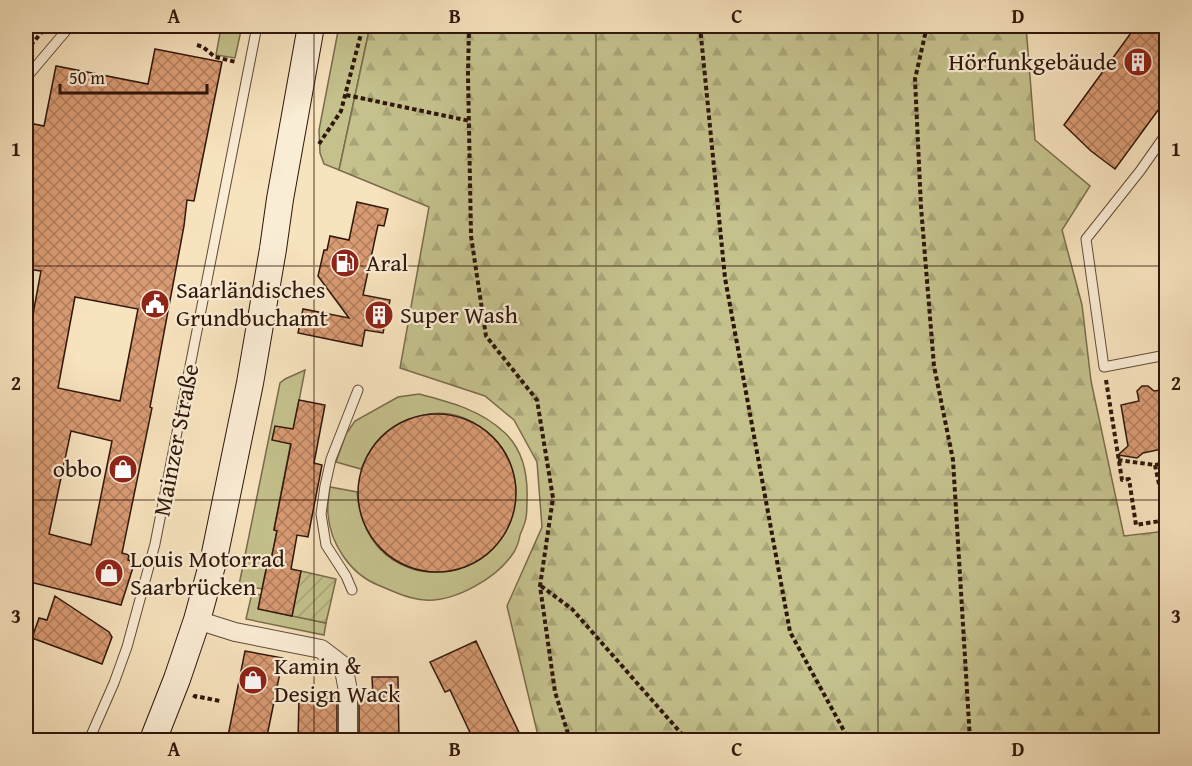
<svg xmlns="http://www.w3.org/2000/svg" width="1192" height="766" viewBox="0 0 1192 766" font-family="'Gentium Book Plus',serif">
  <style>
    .green { fill: #c4c18c; stroke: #7a6c4c; stroke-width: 1.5 }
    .forest { fill: url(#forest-firs); stroke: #7a6c4c; stroke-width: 1.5 }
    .garden { fill: url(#garden-furrows); stroke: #7a6c4c; stroke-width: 1.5 }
    .building { fill: url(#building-cross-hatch); stroke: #30170b; stroke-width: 1.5; fill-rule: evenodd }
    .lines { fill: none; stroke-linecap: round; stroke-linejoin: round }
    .service-casing { stroke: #624a38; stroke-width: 11 }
    .minor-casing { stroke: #624a38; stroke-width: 20 }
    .secondary-casing { stroke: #30170b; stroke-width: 28 }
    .path { stroke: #30170b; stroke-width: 4; stroke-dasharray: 4.5 3; stroke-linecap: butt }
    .service { stroke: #faedd5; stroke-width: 9 }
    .minor { stroke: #faedd5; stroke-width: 18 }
    .secondary { stroke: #faedd5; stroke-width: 26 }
    .grid { fill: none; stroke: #30170b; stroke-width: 1.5; stroke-opacity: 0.55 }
    .labels { text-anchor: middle; stroke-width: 4.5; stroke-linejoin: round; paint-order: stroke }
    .poi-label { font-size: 24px; fill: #30170b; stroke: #faedd5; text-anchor: start }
    .street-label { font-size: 24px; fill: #30170b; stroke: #faedd5 }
    .neatline { fill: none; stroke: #30170b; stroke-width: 2 }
    .grid-label { font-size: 20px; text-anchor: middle; font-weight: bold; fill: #30170b }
  </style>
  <defs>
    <pattern id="forest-firs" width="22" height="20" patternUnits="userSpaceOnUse" patternTransform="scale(1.5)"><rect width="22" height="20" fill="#c4c18c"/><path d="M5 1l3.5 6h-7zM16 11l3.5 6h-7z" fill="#a9a577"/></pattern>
    <pattern id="garden-furrows" width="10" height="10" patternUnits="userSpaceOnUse" patternTransform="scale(1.5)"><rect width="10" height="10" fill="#c4c18c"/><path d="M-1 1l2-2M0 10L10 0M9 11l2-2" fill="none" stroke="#a9a577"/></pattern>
    <pattern id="building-cross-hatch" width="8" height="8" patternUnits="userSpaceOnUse" patternTransform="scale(1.5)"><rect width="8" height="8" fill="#d99b73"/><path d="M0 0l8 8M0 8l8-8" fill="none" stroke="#b07d5d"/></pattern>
  </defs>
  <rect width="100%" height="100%" fill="#f7e3be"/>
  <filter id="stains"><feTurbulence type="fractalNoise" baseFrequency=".00333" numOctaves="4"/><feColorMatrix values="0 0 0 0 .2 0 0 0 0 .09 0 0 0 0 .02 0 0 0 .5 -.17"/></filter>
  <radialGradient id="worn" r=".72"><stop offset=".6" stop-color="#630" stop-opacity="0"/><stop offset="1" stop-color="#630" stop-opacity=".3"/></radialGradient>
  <!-- green -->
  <path class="green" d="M209,26h33l-7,32 -19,-3 5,-27z
    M339,26h31l-31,144 -15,-6 -4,-11 -1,-23z
    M305,370l-31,159 3,2 -7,34h-3l-5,24 -23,-4 41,-202 5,-4z
    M419,394c31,8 62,16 86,39 18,17 23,42 22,67 0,6 0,12 -1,18 -1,6 -4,12 -6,17 -1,6 -3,12 -6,17 -16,25 -58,50 -89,48 -16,-1 -33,-9 -47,-15 -28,-11 -48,-42 -50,-71 -1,-9 1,-19 2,-27l27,5c2,20 8,40 21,55 38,42 106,29 130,-20 6,-14 9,-29 7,-44 -4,-29 -18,-46 -43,-61 -29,-17 -70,-7 -92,16 -9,9 -14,21 -19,31l-25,-7 10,-28 9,-13 43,-24z
    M252,593l9,2 -2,14 67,14 -2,12 -78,-16z"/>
  <!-- forest -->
  <path class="forest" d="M370,26h656l9,114 55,46 -28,44 20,75 9,76 33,155 42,-5v209h-627l-32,-134 35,-79 -5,-65 -23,-42 -29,-24 -85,-28 29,-161 -90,-37z"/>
  <!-- garden -->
  <path class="garden" d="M301,571l35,8 -10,44 -34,-7z"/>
  <!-- building -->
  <path class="building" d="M1136,26h31v72l-52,71 -24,-18 -27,-26z
    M155,49l67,13 -28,139 -7,-1 -3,26 -34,181 2,1 -30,145 7,2 -1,5 7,1 -14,44 -95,-24v-229l15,-81 -14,-2 4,-25 -5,-2v-102l3,-17 15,3 12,-60 92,18zM75,297l63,12 -18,92 -62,-13zM71,431l41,10 -21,104 -42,-11z
    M357,202l31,7 -4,17 -6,-1 -15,70 27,5 -7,33 -18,-3 -3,16 -64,-13 5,-24 46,9 -31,-42 6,-26h3l3,-14 19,4z
    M1142,386h6l6,5 13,-2v59l-24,5 -6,5 -19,-3 10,-9 -7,-41 18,-4 -2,-10z
    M299,400l26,5 -11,58 8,2 -14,72 -11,-2 -6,34 10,2 -9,45 -34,-7 9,-44h3l7,-34 -3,-1 17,-86 -19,-4 3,-14 18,3z
    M358 493a79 79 0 1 1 158 0a79 79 0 1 1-158 0Z
    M55,596l54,36 3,5 -10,27 -70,-26 7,-20 8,2z
    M476,641l14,30 33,70h-49l-24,-51 -5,2 -15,-30z
    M245,651l38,7 -17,83h-39z
    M372,677h26l1,64h-40v-43l14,-1z
    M299,696h35v2h3v43h-39z"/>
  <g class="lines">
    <!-- service casing -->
    <g class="service-casing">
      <path id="service" d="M26,78l44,-52
        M1166,134l-26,37 -54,68 18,128 62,-12
        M352,590l-6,-14 -20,-31 -5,-31 4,-28 6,-27 27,-69
        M89,740l25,-57 13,-36 28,-103 102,-518"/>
    </g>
    <!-- minor casing -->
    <g class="minor-casing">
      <path id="minor" d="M197,620l38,12 86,17 21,16 3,10 3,16v49"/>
    </g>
    <!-- secondary casing -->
    <g class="secondary-casing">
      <path id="secondary" d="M153,740l24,-61 20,-59 17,-62 36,-175 23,-134 7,-50 31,-173"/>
    </g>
    <!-- path -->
    <path class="path" d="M469,26l-1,48 3,162 15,100 51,64 16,98 -13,88 15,106 15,48
      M700,26l25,252 65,354 59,108
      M927,26l-12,53 6,128 13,159 19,94 17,280
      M197,45l6,2 12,10 21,5
      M26,51l21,-25
      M346,95l124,26
      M319,144l22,-33 22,-85
      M1106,380l16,100 7,-1 7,46 30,-5
      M1118,460l37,5 11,-2
      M1155,465l11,52
      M541,586l31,23 115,131
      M194,698l1,-2 25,5"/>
    <!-- service -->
    <use href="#service" class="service"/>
    <!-- minor -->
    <use href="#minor" class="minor"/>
    <!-- secondary -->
    <use href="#secondary" class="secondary"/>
  </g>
  <!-- grid -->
  <path class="grid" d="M314,26v714M596,26v714M878,26v714M26,266h1140M26,500h1140"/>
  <!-- icons -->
  <defs>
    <g id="building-disc" transform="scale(1.5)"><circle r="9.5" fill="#8f2418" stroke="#faedd5"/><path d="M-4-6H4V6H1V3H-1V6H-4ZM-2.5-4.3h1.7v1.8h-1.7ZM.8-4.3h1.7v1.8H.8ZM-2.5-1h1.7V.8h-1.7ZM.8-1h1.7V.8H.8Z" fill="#fff"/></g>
    <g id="fuel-disc" transform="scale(1.5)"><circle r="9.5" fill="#8f2418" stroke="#faedd5"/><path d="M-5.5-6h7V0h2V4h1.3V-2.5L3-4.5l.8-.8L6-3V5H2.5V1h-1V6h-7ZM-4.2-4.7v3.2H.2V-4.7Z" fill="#fff"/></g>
    <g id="civic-disc" transform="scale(1.5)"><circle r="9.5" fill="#8f2418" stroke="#faedd5"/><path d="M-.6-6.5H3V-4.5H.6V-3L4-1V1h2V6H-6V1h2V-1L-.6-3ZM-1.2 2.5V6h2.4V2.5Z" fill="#fff"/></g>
    <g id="shop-disc" transform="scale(1.5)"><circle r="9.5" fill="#8f2418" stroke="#faedd5"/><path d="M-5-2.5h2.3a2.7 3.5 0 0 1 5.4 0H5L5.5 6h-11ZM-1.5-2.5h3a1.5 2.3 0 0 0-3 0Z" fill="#fff"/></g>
  </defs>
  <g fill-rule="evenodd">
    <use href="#building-disc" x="1138" y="62"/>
    <use href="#fuel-disc" x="345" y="263"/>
    <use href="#civic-disc" x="155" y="304"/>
    <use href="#building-disc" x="379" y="315"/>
    <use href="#shop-disc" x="123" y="469"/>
    <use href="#shop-disc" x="109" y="573"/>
    <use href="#shop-disc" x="253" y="680"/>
  </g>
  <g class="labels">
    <!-- poi labels -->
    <g class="poi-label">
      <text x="1117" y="70" text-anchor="end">Hörfunkgebäude</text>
      <text x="366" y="271">Aral</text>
      <text x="176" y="298">Saarländisches<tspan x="176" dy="28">Grundbuchamt</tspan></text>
      <text x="400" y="323">Super Wash</text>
      <text x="102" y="477" text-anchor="end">obbo</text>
      <text x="130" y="567">Louis Motorrad<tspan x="130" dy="28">Saarbrücken</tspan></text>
      <text x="274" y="674">Kamin &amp;<tspan x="274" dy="28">Design Wack</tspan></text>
    </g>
    <!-- street labels -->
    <g class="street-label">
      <text transform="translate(176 440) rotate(-79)" y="8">Mainzer Straße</text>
    </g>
  </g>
  <!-- margin -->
  <rect width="1192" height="766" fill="none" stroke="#f7e3be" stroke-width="66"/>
  <!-- scale -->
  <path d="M60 84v9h147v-9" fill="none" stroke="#30170b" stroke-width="3"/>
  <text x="69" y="84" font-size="18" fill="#30170b" stroke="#faedd5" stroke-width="4.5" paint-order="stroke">50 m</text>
  <rect x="33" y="33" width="1126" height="700" class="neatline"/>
  <g class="grid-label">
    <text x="174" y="23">A</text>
    <text x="455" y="23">B</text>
    <text x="737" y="23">C</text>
    <text x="1018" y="23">D</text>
    <text x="16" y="156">1</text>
    <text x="1176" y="156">1</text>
    <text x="16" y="390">2</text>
    <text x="1176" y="390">2</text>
    <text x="16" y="623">3</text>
    <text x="1176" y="623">3</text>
    <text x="174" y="756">A</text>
    <text x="455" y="756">B</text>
    <text x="737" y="756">C</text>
    <text x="1018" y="756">D</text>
  </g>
  <rect width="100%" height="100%" filter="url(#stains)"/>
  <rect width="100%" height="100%" fill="url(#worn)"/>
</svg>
